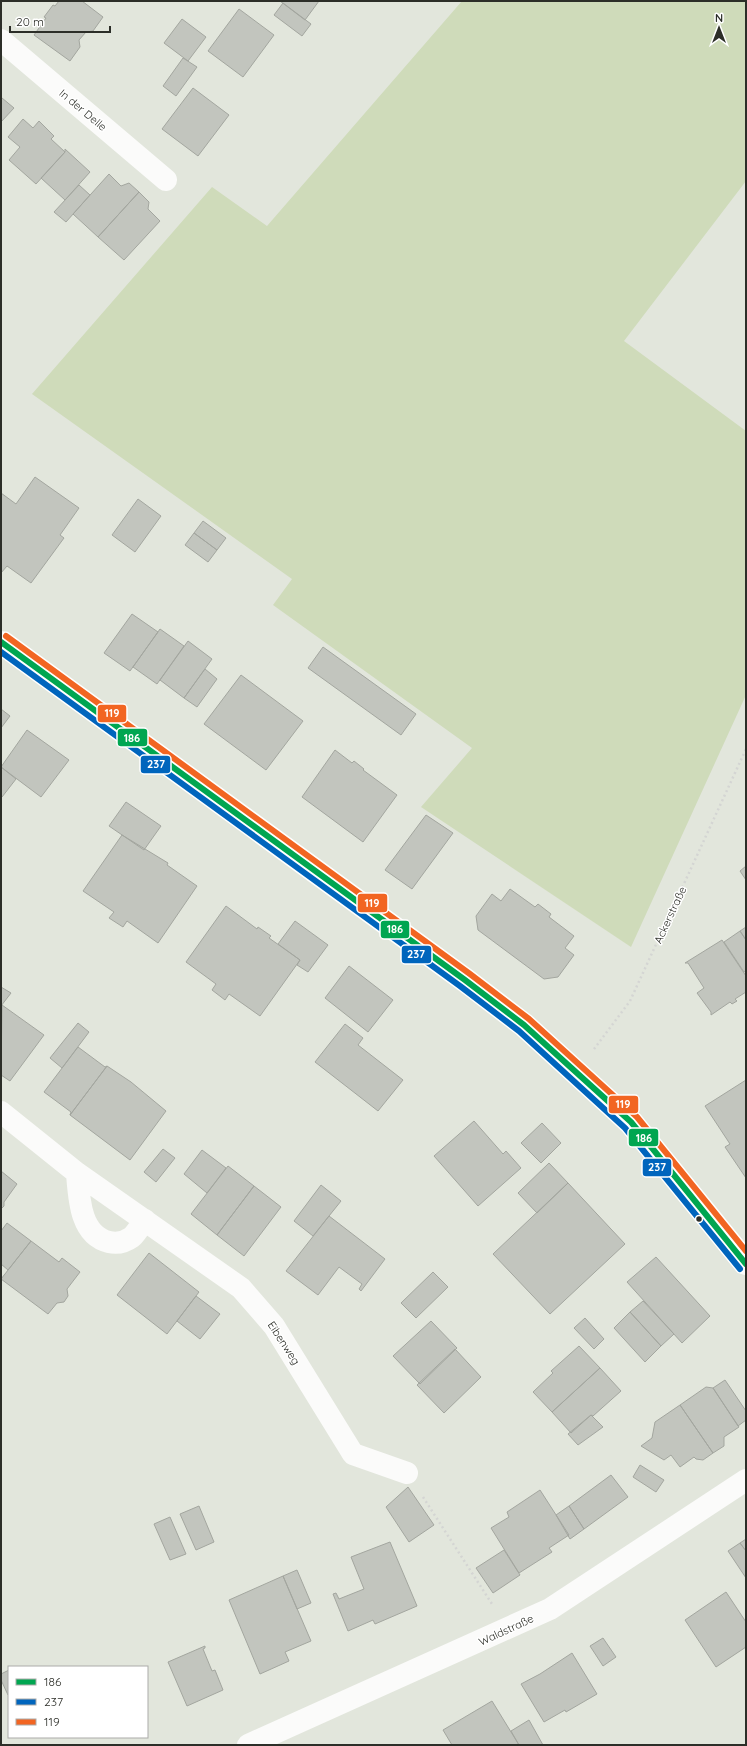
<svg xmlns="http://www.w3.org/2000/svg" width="747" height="1746" viewBox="0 0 747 1746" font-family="Quicksand,sans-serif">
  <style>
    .green { fill: #cfdbba }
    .building { fill: #c2c5be; stroke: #a3a69f }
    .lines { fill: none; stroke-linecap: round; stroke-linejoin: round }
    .path { stroke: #d4d5d3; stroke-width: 2.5; stroke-dasharray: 2 3; stroke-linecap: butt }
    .minor { stroke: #fbfbfa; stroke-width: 22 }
    .major { stroke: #fbfbfa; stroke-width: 22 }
    .bus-1-casing { stroke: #fff; stroke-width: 9 }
    .bus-2-casing { stroke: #fff; stroke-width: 9 }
    .bus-3-casing { stroke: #fff; stroke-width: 9 }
    .bus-1 { stroke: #00a651; stroke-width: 6 }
    .bus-2 { stroke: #0065bd; stroke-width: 6 }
    .bus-3 { stroke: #f26522; stroke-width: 6 }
    .bus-dot { fill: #2c2e28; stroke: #fff; stroke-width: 1.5 }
    .labels { text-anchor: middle; stroke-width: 3; stroke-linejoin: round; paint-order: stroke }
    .street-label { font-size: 11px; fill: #2c2e28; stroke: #fff }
    .line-badge { stroke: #fff; stroke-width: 1.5 }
    .badge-label { font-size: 11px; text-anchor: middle; font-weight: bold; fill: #fff }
  </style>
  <rect width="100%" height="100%" fill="#e2e6dc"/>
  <!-- green -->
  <path class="green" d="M462,1h284v180l-122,160 122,90v264l-115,252 -210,-140 51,-59 -199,-143 19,-26 -260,-185 180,-207 55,39z"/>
  <!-- building -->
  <path class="building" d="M59,1h23l21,16 -10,14 -7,1 -7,8 1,7 -10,14 -36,-26 12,-17 -2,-1 9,-12 2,1z
    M280,1h39l-14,19z
    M283,3l28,21 -9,12 -28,-21z
    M239,9l35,26 -31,42 -35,-26z
    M182,19l24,18 -18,24 -24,-18z
    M183,58l14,9 -21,29 -13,-10z
    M193,88l36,27 -31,41 -36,-27z
    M2,98l12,10 -13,14v-23z
    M23,119l10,9 6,-7 15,15 -3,3 14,13 -29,32 -27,-24 11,-13 -12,-10z
    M65,149l25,23 -25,28 -24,-22 24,-26z
    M109,174l12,12 8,-3 10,9 -41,45 -25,-23z
    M79,185l11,10 -24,27 -12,-10z
    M139,192l10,10 -1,7 12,12 -36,39 -26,-23z
    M35,477l44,31 -19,27 4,3 -33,45 -24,-17 -6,7v-80l15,11z
    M138,499l23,17 -26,36 -23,-17z
    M203,521l23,17 -9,12 -23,-17z
    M194,533l23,17 -9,12 -23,-17z
    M132,614l26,18 -28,39 -26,-18z
    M160,629l24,17 -27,38 -24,-17z
    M188,641l24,18 -28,39 -24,-18z
    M323,647l93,67 -15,21 -93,-67z
    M205,669l12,10 -20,28 -13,-9z
    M241,675l62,46 -37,49 -62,-46z
    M1,709l9,7 -9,12z
    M27,730l42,30 -28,37 -40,-30z
    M335,750l17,13 2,-2 10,8 -1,1 34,25 -34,47 -61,-45z
    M1,767l15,12 -14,18h-1z
    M126,802l35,24 -17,24 -35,-24z
    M426,815l27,18 -41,56 -27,-19z
    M122,835l46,28 -1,2 30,21 -39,57 -31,-22 -4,6 -14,-9 5,-6 -31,-21z
    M746,866v14l-6,-9z
    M510,889l25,18 3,-3 13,10 -2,3 25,19 -9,12 9,7 -16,22 -14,2 -66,-49 -2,-14 16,-22 9,7z
    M226,906l31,23 1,-2 13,9 -2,2 31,22 -40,56 -31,-22 -4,6 -13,-10 4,-6 -30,-22z
    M295,921l33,24 -20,27 -11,-7 3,-5 -22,-16z
    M746,927v13l-6,-9z
    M740,931l6,9v31l-2,1 -20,-30z
    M722,940l24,36v16l-11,7 2,2 -5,3 -2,-2 -19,13v-3l-14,-19 7,-5 -16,-25h-3z
    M349,966l44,34 -25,32 -43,-34z
    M1,987l10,6 -10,13z
    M2,1005l42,30 -34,46 -9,-6z
    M78,1023l11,9 -27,36 -12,-10z
    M345,1024l18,14 -5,7 45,35 -25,31 -63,-49z
    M78,1047l27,20 2,-1 -37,49 1,-3 -27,-20z
    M107,1066l24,16 35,29 -36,49 -60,-45z
    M746,1080v98l-21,-31 5,-3 -25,-38z
    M474,1121l29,33 3,-3 15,17 -43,38 -44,-50z
    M542,1123l19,20 -20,20 -20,-20z
    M163,1149l12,9 -19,24 -12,-10z
    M202,1150l24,18 -19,25 -23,-19z
    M549,1163l19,20 -31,30 -19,-20z
    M228,1166l26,20 -37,49 -26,-21z
    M1,1171l16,13 -13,18v4l-3,3z
    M568,1183l57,61 -75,70 -57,-60z
    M321,1185l20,16 -28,35 -19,-15z
    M254,1186l27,21 -37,49 -27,-21z
    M329,1216l56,43 -24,32 -2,-2 3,-5 -23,-17 -21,28 -32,-24z
    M7,1223l24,18 -23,29 -7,-6v-33z
    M31,1241l28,21 3,-4 18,14 -13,17 1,7 -4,6 -7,1 -9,11 -47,-35z
    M149,1253l50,39 -32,42 -50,-39z
    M656,1257l54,59 -28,27 -55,-61z
    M433,1272l15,15 -32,31 -15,-15z
    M196,1296l24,18 -20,25 -23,-18z
    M643,1301l31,33 -13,12 -31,-34z
    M630,1312l31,34 -16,16 -31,-34z
    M585,1318l19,21 -10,10 -20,-21z
    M431,1321l26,27 -37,36 -27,-28z
    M579,1346l21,22 -48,44 -19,-20 20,-19 -2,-2z
    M455,1349l26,28 -37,36 -27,-28z
    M600,1368l21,23 -28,25 -2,-1 -20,18 -19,-21z
    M725,1380l21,31v9l-8,6 -25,-38z
    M706,1387l7,1 26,39 -15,10v9l-11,7 -33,-48z
    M680,1405l33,48 -10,7 -7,-1 -2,-2 -14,10 -9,-12 -7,5 -23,-14 11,-8 3,-16z
    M591,1415l12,12 -25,18 -10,-11z
    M640,1465l24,15 -8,12 -23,-15z
    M611,1475l17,22 -44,32 -15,-23z
    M408,1487l26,38 -25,17 -23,-35z
    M540,1490l29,45 -20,13 3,4 -33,21 -28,-45 18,-11 -2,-5z
    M199,1506l15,36 -18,8 -16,-36z
    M569,1506l15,23 -14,10 -14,-24z
    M170,1517l16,37 -16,6 -16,-36z
    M746,1539v12l-6,-8z
    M390,1542l27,64 -42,18 -2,-4 -25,11 -15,-37 3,-1 3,6 25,-10 -13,-32z
    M740,1543l6,8v27l-18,-27z
    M504,1550l16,25 -27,18 -17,-25z
    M297,1570l14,33 -14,6 -14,-33z
    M283,1576l28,65 -26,11 4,9 -29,13 -31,-74z
    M726,1592l20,30v25l-30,20 -31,-47z
    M603,1638l13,19 -13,9 -13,-20z
    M205,1646v2l-2,1 9,22 3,-1 8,20 -36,16 -19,-44z
    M572,1653l25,41 -31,18 -1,-2 -21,12 -23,-38 19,-10z
    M9,1670v25h-1l-7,-15v-6z
    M492,1701l27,44h-67l-9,-15z
    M529,1720l14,25h-24l-8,-14z"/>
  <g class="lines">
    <!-- path -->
    <path class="path" d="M594,1049l36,-48 116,-252
      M423,1497l69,107"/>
    <!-- minor -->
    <path class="minor" d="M1,40l165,140
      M1,1112l76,61 164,115 33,38 79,128 54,19
      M77,1173c2,25 3,62 32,69 8,2 16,0 23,-5 5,-5 9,-12 13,-17
      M248,1745l302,-136 196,-129"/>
    <!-- major -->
    <path class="major" d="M1,642l464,338 59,45 107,97 115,142"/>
    <!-- bus-1 casing -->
    <g class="bus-1-casing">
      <path id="bus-1" d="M1,642l464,338 59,45 107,97 115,142"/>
    </g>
    <!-- bus-2 casing -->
    <g class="bus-2-casing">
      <path id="bus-2" d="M1,652l459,334 59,45 106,97 115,141"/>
    </g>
    <!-- bus-3 casing -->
    <g class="bus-3-casing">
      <path id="bus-3" d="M6,636l464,338 59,45 108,98 109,134"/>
    </g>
    <!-- bus-1 -->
    <use href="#bus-1" class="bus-1"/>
    <!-- bus-2 -->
    <use href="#bus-2" class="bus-2"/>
    <!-- bus-3 -->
    <use href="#bus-3" class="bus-3"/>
  </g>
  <!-- markers -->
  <circle class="bus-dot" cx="699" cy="1219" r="3.5"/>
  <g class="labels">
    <!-- street labels -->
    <g class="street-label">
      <text transform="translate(83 110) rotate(40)" y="4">In der Delle</text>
      <text transform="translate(670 915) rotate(-65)" y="4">Ackerstraße</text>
      <text transform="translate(284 1343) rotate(57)" y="4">Eibenweg</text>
      <text transform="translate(506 1630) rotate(-25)" y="4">Waldstraße</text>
    </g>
  </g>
  <g class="line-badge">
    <rect x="97" y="704" width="30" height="19" rx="4" fill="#f26522"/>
    <rect x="117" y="728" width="31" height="19" rx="4" fill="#00a651"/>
    <rect x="140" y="755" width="31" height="19" rx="4" fill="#0065bd"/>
    <rect x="357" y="893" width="31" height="20" rx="4" fill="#f26522"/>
    <rect x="380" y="920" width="30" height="19" rx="4" fill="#00a651"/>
    <rect x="401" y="945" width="31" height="19" rx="4" fill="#0065bd"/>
    <rect x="608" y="1095" width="31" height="19" rx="4" fill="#f26522"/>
    <rect x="628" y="1128" width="31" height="19" rx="4" fill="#00a651"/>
    <rect x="642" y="1158" width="30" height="19" rx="4" fill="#0065bd"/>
  </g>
  <g class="badge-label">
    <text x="112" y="717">119</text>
    <text x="132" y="742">186</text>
    <text x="156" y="768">237</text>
    <text x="372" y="907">119</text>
    <text x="395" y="933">186</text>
    <text x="416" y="958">237</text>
    <text x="623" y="1108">119</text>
    <text x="644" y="1142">186</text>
    <text x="657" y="1171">237</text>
  </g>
  <!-- border -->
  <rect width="747" height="1746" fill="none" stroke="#2c2e28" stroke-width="4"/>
  <!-- legend -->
  <rect x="8" y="1666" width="140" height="72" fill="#ffffff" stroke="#ababa9"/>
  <rect x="16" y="1679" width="20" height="6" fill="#00a651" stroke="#ababa9"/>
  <text x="44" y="1686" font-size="12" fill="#2c2e28">186</text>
  <rect x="16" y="1699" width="20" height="6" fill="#0065bd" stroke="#ababa9"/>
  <text x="44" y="1706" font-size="12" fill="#2c2e28">237</text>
  <rect x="16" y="1719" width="20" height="6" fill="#f26522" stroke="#ababa9"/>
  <text x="44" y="1726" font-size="12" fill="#2c2e28">119</text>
  <!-- north arrow -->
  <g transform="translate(719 28)" stroke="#ffffff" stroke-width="3" paint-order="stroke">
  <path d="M0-3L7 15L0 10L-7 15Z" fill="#2c2e28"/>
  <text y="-6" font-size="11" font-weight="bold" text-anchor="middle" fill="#2c2e28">N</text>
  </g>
  <!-- scale -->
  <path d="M10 26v6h100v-6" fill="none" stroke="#2c2e28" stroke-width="2"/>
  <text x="16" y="26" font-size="12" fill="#2c2e28" stroke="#ffffff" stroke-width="3" paint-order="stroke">20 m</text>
</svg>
